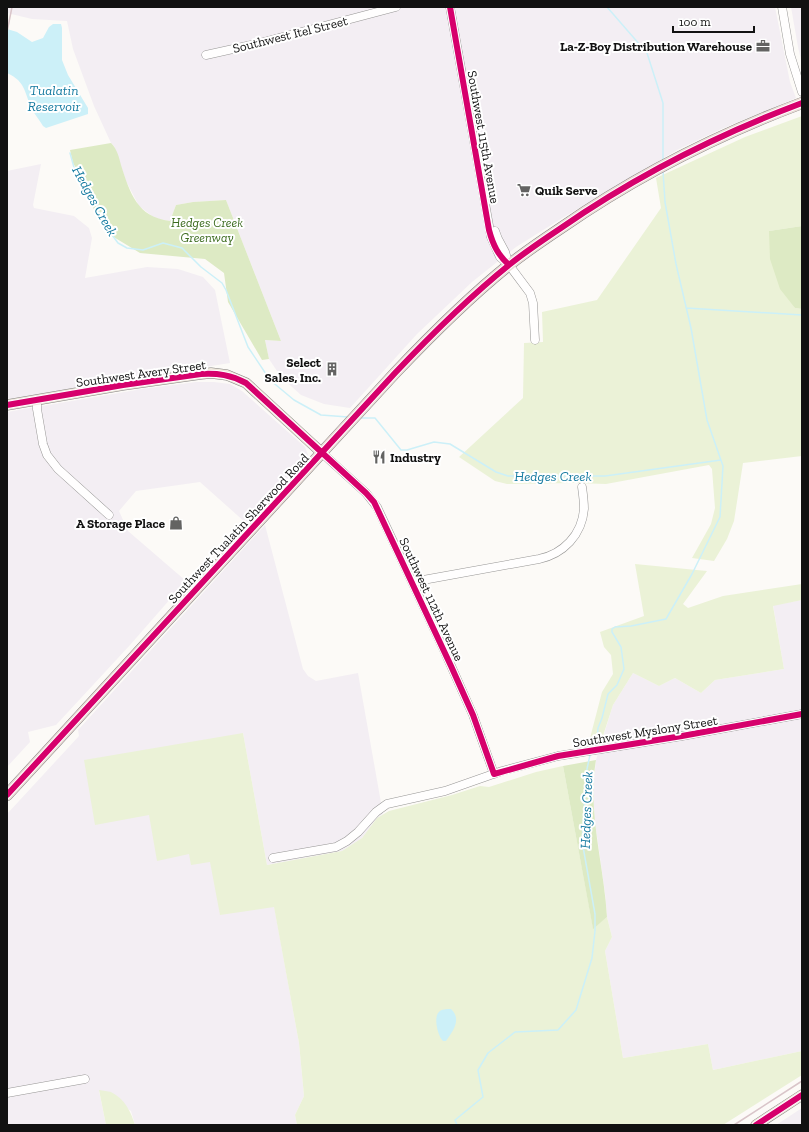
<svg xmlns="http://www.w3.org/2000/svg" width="809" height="1132" viewBox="0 0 809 1132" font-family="'Zilla Slab',serif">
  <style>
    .industrial { fill: #f3eef3 }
    .green { fill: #ebf2d7 }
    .forest { fill: #ddeac4 }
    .water { fill: #ccf0f8 }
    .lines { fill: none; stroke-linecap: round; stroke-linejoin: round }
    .stream { stroke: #ccf0f8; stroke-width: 1.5 }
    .minor-casing { stroke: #979695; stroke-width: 9 }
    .major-casing { stroke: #848382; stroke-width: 11 }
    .highway-casing { stroke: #848382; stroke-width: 12 }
    .minor { stroke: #fffefe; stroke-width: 8 }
    .major { stroke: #ede6db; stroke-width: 10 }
    .highway { stroke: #ebddd7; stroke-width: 11 }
    .rail { stroke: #d9c5c9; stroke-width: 1.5 }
    .cycleway-casing { stroke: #fff; stroke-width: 8 }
    .cycleway { stroke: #d6006c; stroke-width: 6 }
    .labels { text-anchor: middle; stroke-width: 4; stroke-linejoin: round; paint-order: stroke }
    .street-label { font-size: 13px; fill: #111; stroke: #fff }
    .poi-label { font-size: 13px; font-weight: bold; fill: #111; stroke: #fff; text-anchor: end }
    .park-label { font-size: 13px; font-style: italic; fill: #3b6b1e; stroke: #fff }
    .water-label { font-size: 14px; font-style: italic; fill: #157aa0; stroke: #fff }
  </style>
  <rect width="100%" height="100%" fill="#fcfaf7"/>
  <!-- industrial -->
  <path class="industrial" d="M7,7h768l15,75 6,16 -77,32 -42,20 -113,67 -48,30 -44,35 -55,52 -67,74 -26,-4 -23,-9 -20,-18 -12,-18 -4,-19 16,1 -55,-141 -33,2 -17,3 -6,16 -14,-2 -17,-13 -13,-25 -12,-35 -3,-3 -17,-37 -21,-57 -6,-28 -35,-2 -25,-6z
    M791,7h11v57l-4,-17z
    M41,164l-8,41 1,3 40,8 15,12 3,10 -7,40 62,-11 31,2 25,8 12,13 15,73 -223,36v-228z
    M196,382h18l16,2 12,7 63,56 3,8 -2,4 -60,64 -46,-41 -64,9 -17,20 9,20 58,50 -56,64 -74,80 -28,7 2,10 -23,25v-355l135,-23z
    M265,525l38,144 5,7 8,5 42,-8 25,141 -6,4 -15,20 -20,13 -75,14 -24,-132 -94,82 40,39 21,8 64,44 25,137 5,53 -9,19 2,10h-162l-4,-14 -32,-20 7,34h-99v-311l72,-78 -1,-6z
    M802,600v451l-89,19 -5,-26 -85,14 -18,-107 7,-14 -5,-20 -2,-24 -10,-71 -2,-32 3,-30 17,-55 20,-32 26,13 16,-8 26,15 14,-13 69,-11 -11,-64z
    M802,1108v17h-26z"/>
  <!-- green -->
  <path class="green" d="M802,116v110l-33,5 26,77 7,1v147l-59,7 -9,58 -7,18 -13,22 -22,-3 19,-34 4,-16 -3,-39 -3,-4 -103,19 -32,-1 -67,1 -12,-3 -36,-24 64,-59 1,-55 19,-1 -1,-30 55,-12 64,-92 -5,-30 89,-41z
    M635,564l72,7 -24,33 5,4 35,-12 79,-12v16l-29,6 11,63 -69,11 -14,13 -26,-15 -16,8 -26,-13 -20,32 -11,34 -13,3 13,-50 11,-18 -2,-19 -7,-8 -4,-15 44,-16z
    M243,733l24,132 75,-14 20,-13 15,-20 12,-7 63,-16 28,-9 9,1 47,-15 27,-6 30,162 14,-11 5,20 -7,14 18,107 85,-14 5,26 89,-19v24l-79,50h-426l-2,-10 9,-19 -5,-53 -25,-136 -54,8 -10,-53 -19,3 -2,-11 -32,7 -8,-46 -54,10 -11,-65z
    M99,1090c4,1 9,1 12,2 14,7 20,20 24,33h-29z"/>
  <!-- forest -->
  <path class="forest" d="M111,143c6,6 8,14 10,22 9,28 16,52 49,56l6,-16 17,-3 33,-2 55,141 -16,-1 4,19 -7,1 -34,-58 -4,-29 -19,-14 -65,-6 -28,-17 -17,-22 -7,-27 -15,-24 -3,-13z
    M802,226v83l-7,-1 -15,-19 -10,-30 -1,-28z
    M596,760c-9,51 8,105 11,157l-14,12 -30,-163z"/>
  <!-- water -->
  <path class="water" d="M53,24h8l1,4v32l6,15 20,33v6l-42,14 -3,-2c-3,-5 -7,-10 -10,-15 -9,-17 -6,-29 -26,-38v-44l10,3 15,10 11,-4 6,-11z
    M451,1009c11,10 2,22 -5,32h-3c-5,-4 -10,-24 -4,-29 2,-3 8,-3 12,-3z"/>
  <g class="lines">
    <!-- stream -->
    <path class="stream" d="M607,7l40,46 16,50v57
      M70,153l5,18 22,36 10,21 11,15 9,5 16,2 20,-7 19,5 19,19 21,16 4,7 22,57 22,33 24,20 27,15 27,2
      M686,308l116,7
      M361,418h14l26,32h6l27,-8 16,2 46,28 12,4h97l116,-16
      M592,747l5,-7 1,-12 4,-10 6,-24 9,-9 7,-16 -3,-22 -9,-15v-3l3,-2 16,-1 35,-7 26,-45 28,-57 3,-51 -16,-46 -16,-92 -15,-64 -11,-62 -2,-31
      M457,1125l-2,-5 28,-23 -5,-27 10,-17 27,-21 43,-2 18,-20 16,-52 3,-27v-17l-13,-73 5,-72 3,-14"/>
    <!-- minor casing -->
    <g class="minor-casing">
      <path id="minor" d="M450,7l41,230 9,20 9,8 21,28 3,10 2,37
        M782,7l8,47 12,38
        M206,55l50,-11 140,-37
        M495,231l3,8 7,13 4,13
        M37,400v9l6,35 4,11 11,14 51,46
        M322,453l44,40 11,14 67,143 29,65 21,59
        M412,582l127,-23c24,-5 43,-24 45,-50 0,-7 -1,-15 -2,-22
        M273,858l63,-11 11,-6 11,-9 18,-20 11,-8 58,-13 57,-20 56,-15 124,-20 120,-22
        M7,1093l78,-14"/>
    </g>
    <!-- major casing -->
    <g class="major-casing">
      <path id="major" d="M7,405l116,-20 78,-11 10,-1 16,2 19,8 76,70
        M756,1125l46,-30"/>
    </g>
    <!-- highway casing -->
    <g class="highway-casing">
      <path id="highway" d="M7,795l388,-422c36,-38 73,-75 114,-108 16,-13 34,-25 52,-37 75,-52 156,-93 241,-125"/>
    </g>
    <!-- minor -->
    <use href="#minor" class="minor"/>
    <!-- major -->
    <use href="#major" class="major"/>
    <!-- highway -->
    <use href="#highway" class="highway"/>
    <!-- rail -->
    <path class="rail" d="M7,32l5,-25
      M734,1125l68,-44"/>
    <!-- cycleway casing -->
    <g class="cycleway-casing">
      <path id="cycleway" d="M450,7l39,223c4,15 9,25 20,35
        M7,405l116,-20 78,-11c17,-1 30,1 45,9l120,110 8,9 77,164 22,49 21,59 64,-18 124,-20 120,-22
        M7,795l388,-422c36,-38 73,-75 114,-108 16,-13 34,-25 52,-37 75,-52 156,-93 241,-125
        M756,1125l46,-30"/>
    </g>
    <!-- cycleway -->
    <use href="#cycleway" class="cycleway"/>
  </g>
  <!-- icons -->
  <defs>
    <g id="office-bare" transform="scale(1.08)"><path d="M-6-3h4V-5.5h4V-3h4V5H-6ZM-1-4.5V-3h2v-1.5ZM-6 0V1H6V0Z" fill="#636362" stroke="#fff" stroke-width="2.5" paint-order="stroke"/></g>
    <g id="supermarket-bare" transform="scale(1.08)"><path d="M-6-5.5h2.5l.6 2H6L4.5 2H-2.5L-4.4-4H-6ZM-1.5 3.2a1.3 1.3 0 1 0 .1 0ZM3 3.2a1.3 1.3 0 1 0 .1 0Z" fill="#636362" stroke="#fff" stroke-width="2.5" paint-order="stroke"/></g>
    <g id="building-bare" transform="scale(1.08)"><path d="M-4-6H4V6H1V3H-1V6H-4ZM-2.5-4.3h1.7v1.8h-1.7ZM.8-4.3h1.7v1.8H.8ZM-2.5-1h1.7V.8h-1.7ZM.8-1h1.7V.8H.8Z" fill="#636362" stroke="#fff" stroke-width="2.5" paint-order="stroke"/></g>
    <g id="restaurant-bare" transform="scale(1.08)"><path d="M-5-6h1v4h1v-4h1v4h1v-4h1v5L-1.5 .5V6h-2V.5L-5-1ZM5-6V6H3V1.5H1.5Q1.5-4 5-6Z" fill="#636362" stroke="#fff" stroke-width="2.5" paint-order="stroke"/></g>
    <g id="shop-bare" transform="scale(1.08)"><path d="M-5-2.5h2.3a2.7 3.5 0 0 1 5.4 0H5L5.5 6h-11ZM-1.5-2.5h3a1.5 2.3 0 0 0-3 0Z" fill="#636362" stroke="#fff" stroke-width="2.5" paint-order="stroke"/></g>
  </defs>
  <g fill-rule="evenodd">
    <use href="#office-bare" x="763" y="46"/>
    <use href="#supermarket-bare" x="524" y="190"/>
    <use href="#building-bare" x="332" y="369"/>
    <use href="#restaurant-bare" x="379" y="457"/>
    <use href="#shop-bare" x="176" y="523"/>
  </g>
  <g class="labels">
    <!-- street labels -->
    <g class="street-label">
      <text transform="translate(290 34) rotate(-14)" y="5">Southwest Itel Street</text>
      <text transform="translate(484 137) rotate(80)" y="5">Southwest 115th Avenue</text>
      <text transform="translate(141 373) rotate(-8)" y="5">Southwest Avery Street</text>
      <text transform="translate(238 528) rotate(-47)" y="5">Southwest Tualatin Sherwood Road</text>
      <text transform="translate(432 599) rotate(65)" y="5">Southwest 112th Avenue</text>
      <text transform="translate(645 731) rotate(-9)" y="5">Southwest Myslony Street</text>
    </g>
    <!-- poi labels -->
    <g class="poi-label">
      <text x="752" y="51">La-Z-Boy Distribution Warehouse</text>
      <text x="535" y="195" text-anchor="start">Quik Serve</text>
      <text x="321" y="367">Select<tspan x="321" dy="15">Sales, Inc.</tspan></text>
      <text x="390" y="462" text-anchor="start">Industry</text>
      <text x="165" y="528">A Storage Place</text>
    </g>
    <!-- park labels -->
    <g class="park-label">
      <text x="207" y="227">Hedges Creek<tspan x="207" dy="15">Greenway</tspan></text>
    </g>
    <!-- water labels -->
    <g class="water-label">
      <text x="54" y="95">Tualatin<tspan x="54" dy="16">Reservoir</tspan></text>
      <text transform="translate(95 201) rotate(61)" y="5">Hedges Creek</text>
      <text x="553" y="481">Hedges Creek</text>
      <text transform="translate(586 810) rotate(-88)" y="5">Hedges Creek</text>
    </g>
  </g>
  <!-- border -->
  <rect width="809" height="1132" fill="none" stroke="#111111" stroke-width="16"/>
  <!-- scale -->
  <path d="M673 26v6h81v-6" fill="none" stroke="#111111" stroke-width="2"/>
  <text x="679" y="26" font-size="12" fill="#111111" stroke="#ffffff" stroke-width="3" paint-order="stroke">100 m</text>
</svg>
